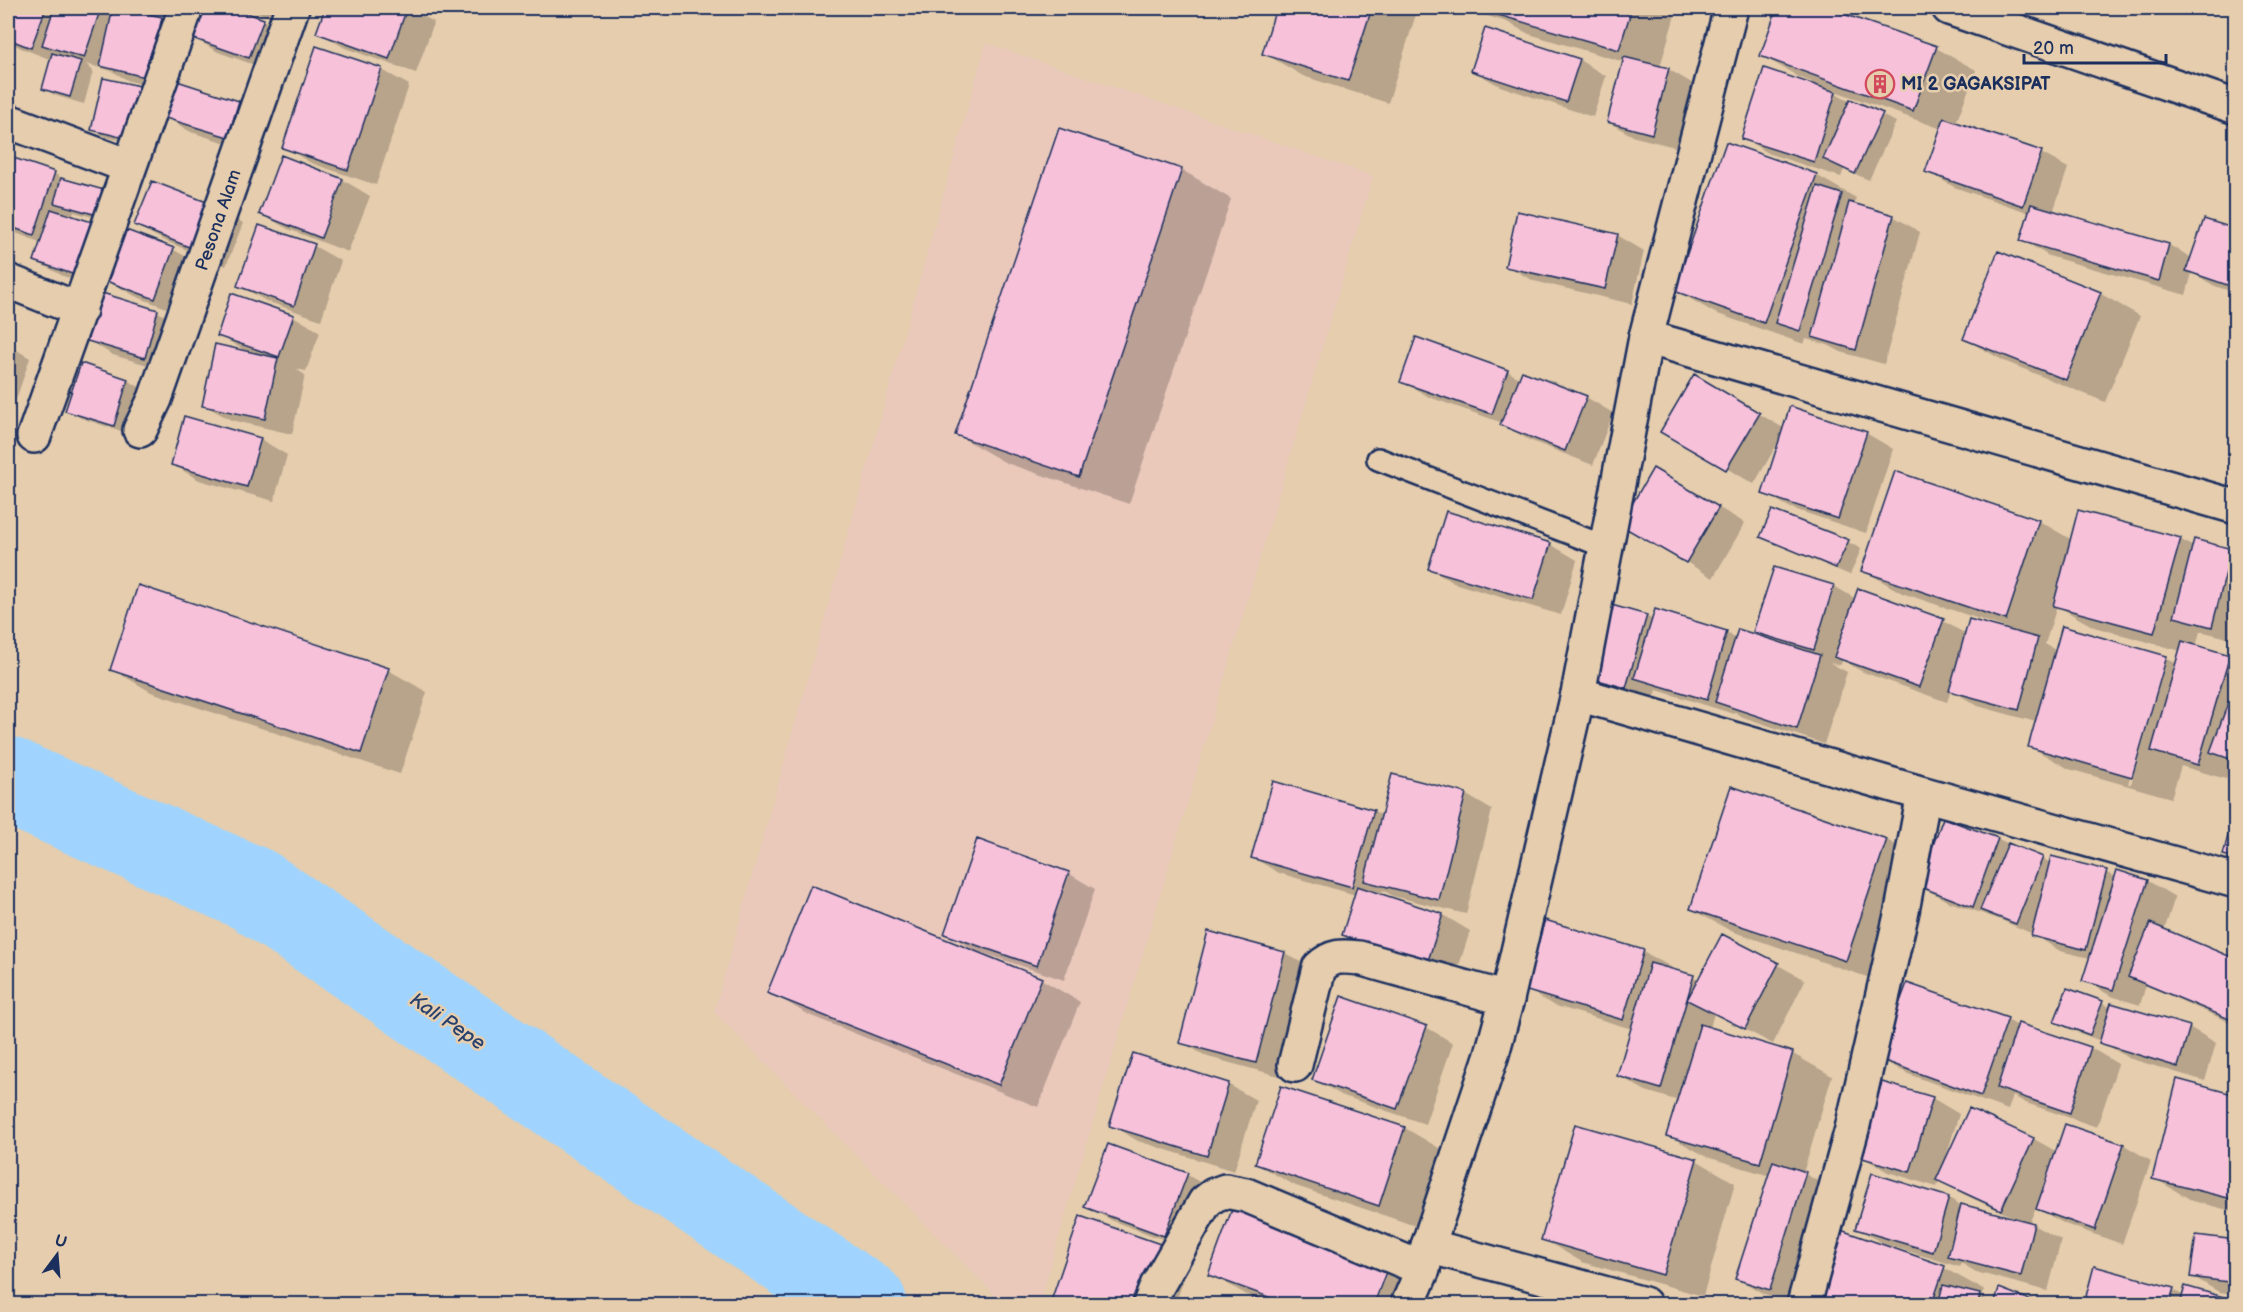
<svg xmlns="http://www.w3.org/2000/svg" width="2243" height="1312" viewBox="0 0 2243 1312" font-family="'Balsamiq Sans',sans-serif">
  <style>
    .built { fill: #eac9bb }
    .shadow { fill: #0003; fill-rule: evenodd }
    .lines { fill: none; stroke-linecap: round; stroke-linejoin: round }
    .river { stroke: #a0d4fe; stroke-width: 86 }
    .building { fill: #f7c1da; stroke: #1b2f5e; stroke-width: 1.5 }
    .lane-casing { stroke: #1b2f5e; stroke-width: 26 }
    .street-casing { stroke: #1b2f5e; stroke-width: 38 }
    .secondary-casing { stroke: #1b2f5e; stroke-width: 38 }
    .lane { stroke: #e5cdae; stroke-width: 21 }
    .street { stroke: #e5cdae; stroke-width: 33 }
    .secondary { stroke: #e5cdae; stroke-width: 33 }
    .labels { text-anchor: middle; stroke-width: 5; stroke-linejoin: round; paint-order: stroke }
    .poi-label { font-size: 18px; font-weight: bold; fill: #1b2f5e; stroke: #e5cdae; text-anchor: start }
    .street-label { font-size: 18px; fill: #1b2f5e; stroke: #e5cdae }
    .water-label { font-size: 20px; font-style: italic; fill: #28406e; stroke: #e5cdae }
  </style>
  <rect width="100%" height="100%" fill="#e5cdae"/>
  <filter id="ink" filterUnits="userSpaceOnUse"><feTurbulence type="fractalNoise" baseFrequency=".0167" numOctaves="2"/><feDisplacementMap in="SourceGraphic" scale="12" xChannelSelector="R" yChannelSelector="G"/><feConvolveMatrix kernelMatrix="1 2 1 2 8 2 1 2 1" color-interpolation-filters="sRGB"/></filter>
  <g filter="url(#ink)">
    <!-- built -->
    <path class="built" d="M986,43l387,133 -334,1128h-35l-290,-292z"/>
    <!-- shadow -->
    <path class="shadow" d="M8,8h109l45,10 27,16 -11,49 60,19 27,16 -10,34 -64,-20 -27,-16 8,-25 -43,-10 -17,-10 -26,-7 7,7 -9,33 -27,-8 -14,-8 9,-28 -31,-12 -13,-7z
      M201,8h27l35,12 27,16 -13,37 -59,-21 -27,-16z
      M243,8h62l-6,18z
      M327,8h82l25,14 -18,51 -71,-25 -27,-16z
      M423,8h16l-2,5z
      M1278,8h140l-30,95 -85,-27 -39,-23z
      M1462,8h215l-17,59 8,2 27,16 -16,63 -44,-11 -27,-15 16,-60 -95,-28 -22,-12z
      M1778,8h43l115,40 40,22 -20,53 85,30 27,15 -15,44 116,33 23,13 44,-27v62l-21,-7 -23,-13 -6,22 -137,-39 -27,-16 8,-27 -76,-26 -27,-16 15,-42 -107,-38 -1,1 16,9 46,21 -27,58 -25,-11 -3,8 -71,-23 -27,-16 69,-56 -11,-4 -39,-22z
      M317,48l65,22 27,15 -33,100 -65,-22 -27,-16z
      M1579,60l27,16 -13,41 -93,-31 -27,-15z
      M158,96l-11,50 -41,-9 -13,-8z
      M8,155l12,7 35,12 14,8 42,40 -37,-10 -2,5 22,7 29,17 3,-9 48,18 27,15 -19,49 -47,-18 -27,-15 -3,9 -42,-14 -27,-15 6,-18 -34,-13z
      M282,157l61,23 27,16 -22,56 -60,-23 -27,-15z
      M1182,170l49,29 -102,305 -123,-41 -49,-28z
      M1816,175l40,23 -2,5 7,4 32,9 27,16 -36,132 -43,-12 -13,-7 -22,-6 -2,5 -89,-31 -40,-23z
      M216,208l27,15 -17,43 -63,-26 -27,-15z
      M1617,235l27,16 -12,53 -98,-23 -27,-15z
      M314,246l27,15 -20,59 -55,-19 -27,-16z
      M1999,253l102,41 39,22 -35,86 -101,-41 -39,-22z
      M100,294l58,18 27,15 -13,45 -59,-17 -27,-16z
      M293,316l27,16 -14,39 -10,-2 9,6 -13,59 -61,-14 -27,-15 43,-53 -28,-17z
      M8,345l22,13 -22,65z
      M1507,371l14,8 65,18 27,16 -20,52 -64,-25 -27,-16 1,-1 -74,-26 -27,-16z
      M1695,376l90,53 81,4 27,16 -27,84 -75,-25 -27,-15 15,-52 -25,43 -92,-53z
      M127,380l14,8 -14,45 -46,-15 -14,-7z
      M260,439l27,16 -13,46 -75,-21 -27,-16z
      M1654,470l91,53 -32,55 -91,-54z
      M1896,473l143,48 33,19 108,-1 13,8 38,3 5,3v87l-36,-9 -4,16 40,13v104l-5,-2 -5,17 -45,-13 -10,32 -102,-29 -40,-23 7,-24 -58,-16 -27,-16 -4,12 -84,-30 -21,-12 -1,5 -11,-2 17,9 -23,72 -81,-27 -8,-5 -1,2 -77,-24 -4,13 -38,-11 -27,-16 58,-60 7,4 3,-9 71,22 10,5 29,1 -11,-8 79,-45 22,13 87,22 23,13 42,-2 1,-3 -107,-36 -39,-23zM2057,606l37,21 87,24 -4,13 -11,-6 -109,-7 -12,-7zM2162,666h3l-34,118h-3z
      M1762,537l86,5 13,7 -11,26 -75,-31z
      M1550,544l27,16 -16,55 -104,-31 -27,-15z
      M112,669l276,1 39,22 -27,82 -249,-82z
      M1731,788l156,52 41,24 15,-44 55,19 53,24 55,9 11,6 1,-6 30,9 27,16 -11,34 72,30v64l-90,-40 -6,20 -29,-9 -27,-16 6,-22 -30,-7 -27,-17 -32,-14 -54,-19 -28,-16 -34,98 -154,-52 -40,-22z
      M1465,794l27,16 -26,104 -73,-18 -10,-6 -2,5 62,20 27,16 -15,47 -85,-28 -27,-16 13,-39 -77,-22 -27,-16 122,-46 9,5z
      M1068,873l27,16 -31,91 -90,-30 -28,-17z
      M1546,922l98,30 27,15 -1,3 29,10 79,-15 27,15 -32,64 -59,-31 -4,15 83,26 39,22 -29,97 30,16 -36,115 -33,-10 -27,-16 33,-102 -63,-19 -39,-22 11,-34 -33,-10 -27,-15 13,-47 -79,-24 -27,-16z
      M1285,953l27,16 -29,108 -75,-20 -27,-15z
      M1041,979l39,23 -42,105 -229,-92 -40,-23z
      M2102,1003l9,5 78,19 27,16 -11,38 -77,-23 -27,-17 -32,-12 -14,-8z
      M2007,1020l11,6 73,22 27,16 -21,63 -71,-24 -13,-7 -5,14 -100,-36 -27,-15z
      M1426,1027l27,16 -28,81 -84,-29 -27,-16z
      M1133,1055l96,30 27,15 -22,71 -96,-30 -27,-16z
      M1282,1088l123,40 39,23 -25,76 -123,-41 -40,-22z
      M2236,1096v116l-43,-11 -39,-23z
      M1932,1098l27,16 -13,43 2,1 86,-19 23,13 67,-7 27,16 -29,83 -57,-20 -29,-16 -7,15 32,17 -13,51 -72,-19 -15,-9 -1,4 -76,-23 -27,-16 16,-53 76,23 13,8 50,13 1,-2 -48,-22 -26,-15 -2,7 -49,-15 -27,-16z
      M1109,1146l78,29 27,15 -22,60 -79,-29 -27,-15z
      M1696,1160l39,23 -32,113 -121,-34 -39,-23z
      M1235,1206l154,57 39,22 -7,19h-46l14,-37h-3l-14,37h-120l2,-5 -44,-25z
      M2236,1242v52l-17,-2 -27,-16z
      M1163,1246l27,16 -15,42 -123,-1z
      M1944,1268l40,22 -3,7 14,7h-186z
      M2095,1268l78,22 11,6 2,-8 41,11 9,5h-151z
      M2000,1290l39,14h-44z"/>
    <g class="lines">
      <!-- river -->
      <path class="river" d="M8,780l246,110 610,414"/>
    </g>
    <!-- building -->
    <path class="building" d="M8,8h38l-15,40 -23,-9z
      M54,8h47l-17,50 -42,-13z
      M113,8h10l39,9 -13,61 -49,-12z
      M199,8h33l32,11 -15,39 -60,-21z
      M325,8h82l-18,51 -73,-26z
      M1276,8h96l-24,73 -86,-27z
      M1489,8h143l-13,42 -131,-38z
      M1777,8h49l111,38 -24,65 -153,-55z
      M1485,28l95,31 -14,43 -95,-31z
      M316,46l66,22 -34,102 -66,-22z
      M52,53l29,8 -11,36 -28,-8z
      M1624,57l45,11 -17,66 -45,-12z
      M1764,68l72,24 -22,70 -73,-23z
      M103,78l42,9 -11,53 -43,-10z
      M174,80l65,21 -11,36 -66,-20z
      M1850,99l33,14 -28,61 -32,-15z
      M1944,118l98,33 -19,55 -98,-34z
      M1059,128l123,41 -103,308 -124,-42z
      M1726,142l91,32 -53,149 -90,-32z
      M281,155l62,24 -22,59 -62,-24z
      M8,156l47,16 -21,63 -26,-9z
      M61,178l43,12 -7,25 -43,-12z
      M152,181l65,25 -18,45 -65,-26z
      M1817,186l25,8 -42,137 -25,-8z
      M1849,202l45,13 -38,135 -44,-13z
      M2031,204l138,40 -10,37 -139,-40z
      M51,209l44,14 -17,53 -44,-15z
      M1517,211l101,23 -13,55 -100,-22z
      M2204,219l32,10v59l-50,-17z
      M259,225l56,19 -21,62 -57,-20z
      M126,230l48,18 -19,51 -49,-18z
      M1998,251l103,41 -35,88 -103,-41z
      M99,292l59,18 -13,48 -61,-18z
      M231,293l63,22 -15,42 -62,-21z
      M1416,337l92,33 -16,44 -92,-32z
      M215,344l63,14 -13,61 -63,-13z
      M81,363l47,16 -14,47 -49,-15z
      M1522,371l65,25 -22,55 -65,-26z
      M1694,374l66,39 -34,57 -66,-38z
      M1790,406l77,26 -29,87 -76,-25z
      M184,416l77,22 -14,49 -76,-22z
      M1653,468l66,39 -33,56 -66,-38z
      M1895,471l144,49 -33,100 -145,-49z
      M1772,510l77,30 -13,28 -76,-31z
      M2078,510l103,28 -27,95 -101,-27z
      M1446,511l105,32 -18,57 -105,-31z
      M2194,539l38,10 -20,78 -38,-10z
      M1774,567l60,18 -20,65 -61,-18z
      M138,585l251,83 -28,85 -251,-83z
      M1858,588l86,31 -25,68 -85,-30z
      M1608,604l39,11 -21,73 -39,-11z
      M1655,609l72,22 -20,69 -73,-22z
      M1969,619l69,19 -19,72 -70,-19z
      M2062,626l105,30 -35,121 -104,-30z
      M1738,629l82,26 -23,74 -82,-27z
      M2182,641l48,14 -32,110 -47,-14z
      M2235,684h1v77l-26,-9z
      M1392,774l74,19 -27,107 -75,-19z
      M1273,781l101,29 -22,77 -101,-29z
      M1731,786l156,53 -41,122 -156,-52z
      M2236,805v53l-13,-3z
      M1943,818l55,20 -25,69 -55,-21z
      M977,839l92,33 -32,94 -93,-32z
      M2008,843l35,14 -27,67 -36,-14z
      M2051,856l56,14 -21,80 -55,-14z
      M2117,870l31,10 -35,110 -31,-9z
      M811,885l231,93 -43,107 -232,-92z
      M1357,886l86,28 -16,50 -85,-29z
      M1545,920l99,30 -21,70 -99,-30z
      M2150,923l86,36 -2,62 -106,-44z
      M1208,931l77,21 -29,111 -77,-20z
      M1722,934l57,29 -34,66 -58,-29z
      M1650,963l44,12 -33,114 -44,-13z
      M1907,983l101,35 -27,78 -102,-37z
      M2067,988l36,13 -13,34 -36,-13z
      M1341,996l86,30 -30,83 -85,-29z
      M2111,1003l79,23 -12,41 -79,-24z
      M2018,1023l73,24 -21,66 -73,-25z
      M1700,1024l93,28 -33,111 -94,-27z
      M1133,1053l96,30 -22,73 -98,-30z
      M2177,1079l59,16v105l-84,-21z
      M1882,1082l51,15 -23,75 -51,-15z
      M1281,1086l124,41 -26,79 -124,-42z
      M1969,1108l65,30 -33,72 -65,-30z
      M1575,1124l122,35 -34,116 -122,-35z
      M2065,1124l59,20 -29,86 -59,-21z
      M1108,1144l80,29 -24,63 -80,-29z
      M1773,1161l33,11 -36,118 -35,-11z
      M1872,1173l77,24 -16,55 -78,-23z
      M1234,1204l156,57 -16,43h-86l-80,-29z
      M1961,1204l73,19 -13,53 -73,-19z
      M1080,1216l83,29 -21,59h-92z
      M1835,1228l110,38 -13,38h-124z
      M2196,1235l40,5v43l-46,-6z
      M2094,1266l80,22 -5,16h-85z
      M1943,1285l37,9 -2,10h-40z
      M2185,1286l42,12 -2,6h-45z
      M1999,1288l42,16h-47z
      M1253,1297l18,7h-21z"/>
    <g class="lines">
      <!-- lane casing -->
      <g class="lane-casing">
        <path id="lane" d="M1378,459l228,88"/>
      </g>
      <!-- street casing -->
      <g class="street-casing">
        <path id="street" d="M8,121l120,45
          M8,281l72,29
          M1646,337l590,170
          M140,430l15,-31 137,-391
          M34,436l152,-428
          M1578,694l346,100 -22,117 -50,218 -48,175
          M1924,794l312,87
          M1295,1065l24,-97c13,-13 23,-12 40,-10l148,41
          M1428,1246l216,58
          M1150,1304l7,-18 48,-84 9,-7 11,-4 21,4 177,74"/>
      </g>
      <!-- secondary casing -->
      <g class="secondary-casing">
        <path id="secondary" d="M1949,8l287,99
          M1408,1304l15,-35 5,-23 64,-192 15,-55 71,-305 68,-357 85,-329"/>
      </g>
      <!-- lane -->
      <use href="#lane" class="lane"/>
      <!-- street -->
      <use href="#street" class="street"/>
      <!-- secondary -->
      <use href="#secondary" class="secondary"/>
    </g>
  </g>
  <!-- icons -->
  <defs>
    <g id="building-ring" transform="scale(1.5)"><circle r="9.5" fill="#e5cdae" stroke="#d1495b" stroke-width="1.5"/><path d="M-4-6H4V6H1V3H-1V6H-4ZM-2.5-4.3h1.7v1.8h-1.7ZM.8-4.3h1.7v1.8H.8ZM-2.5-1h1.7V.8h-1.7ZM.8-1h1.7V.8H.8Z" fill="#d1495b"/></g>
  </defs>
  <g fill-rule="evenodd">
    <use href="#building-ring" x="1880" y="84"/>
  </g>
  <g class="labels">
    <!-- poi labels -->
    <g class="poi-label">
      <text x="1901" y="90">MI 2 GAGAKSIPAT</text>
    </g>
    <!-- street labels -->
    <g class="street-label">
      <text transform="translate(218 220) rotate(-71)" y="6">Pesona Alam</text>
    </g>
    <!-- water labels -->
    <g class="water-label">
      <text transform="translate(448 1021) rotate(34)" y="7">Kali Pepe</text>
    </g>
  </g>
  <!-- margin -->
  <rect width="2243" height="1312" fill="none" stroke="#e5cdae" stroke-width="30"/>
  <rect x="15" y="15" width="2213" height="1282" fill="none" stroke="#1b2f5e" stroke-width="2" filter="url(#ink)"/>
  <!-- north arrow -->
  <g transform="translate(57 1255) rotate(16)" stroke="#e5cdae" stroke-width="4.5" paint-order="stroke">
  <path d="M0-4.5L10 22L0 15L-10 22Z" fill="#1b2f5e"/>
  <text y="-9" font-size="16" font-weight="bold" text-anchor="middle" fill="#1b2f5e">U</text>
  </g>
  <!-- scale -->
  <path d="M2024 54v9h142v-9" fill="none" stroke="#1b2f5e" stroke-width="3"/>
  <text x="2033" y="54" font-size="18" fill="#1b2f5e" stroke="#e5cdae" stroke-width="4.5" paint-order="stroke">20 m</text>
</svg>
